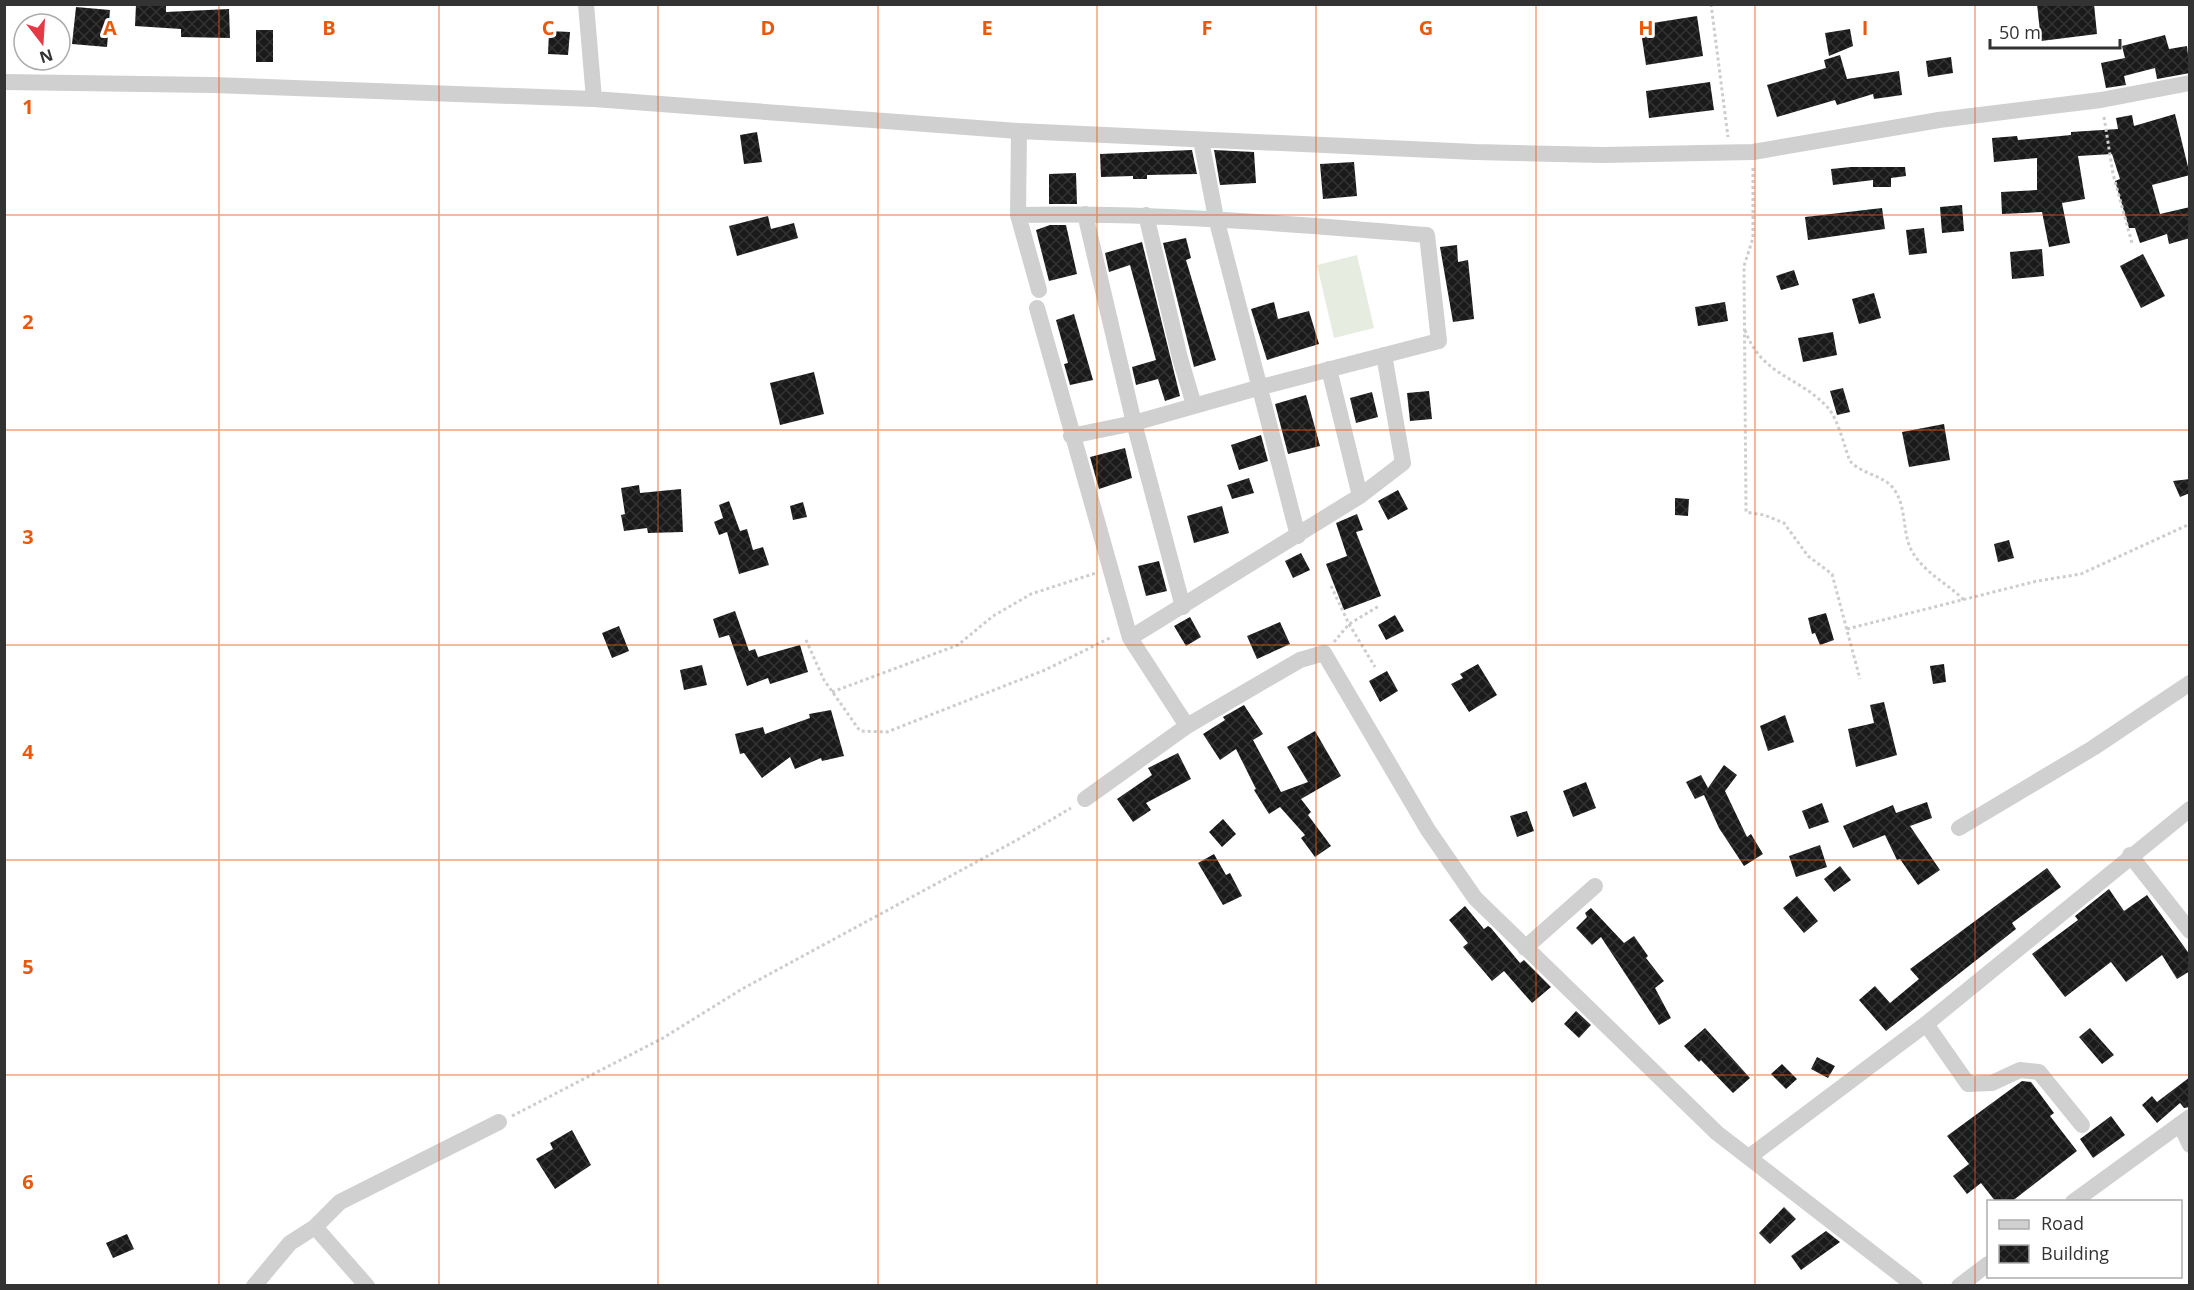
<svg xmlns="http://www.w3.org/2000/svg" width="2194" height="1290" viewBox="0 0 2194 1290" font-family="'Open Sans',sans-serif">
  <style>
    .green { fill: #e6ecdf }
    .building { fill: url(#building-cross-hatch) }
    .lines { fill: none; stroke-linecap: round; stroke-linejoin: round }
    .path { stroke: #cdcdcd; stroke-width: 3; stroke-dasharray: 3 3; stroke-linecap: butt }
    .minor { stroke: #d0d0d0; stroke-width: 16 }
    .grid { fill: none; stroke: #e8590c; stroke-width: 1.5; stroke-opacity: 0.55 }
    .grid-label { font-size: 20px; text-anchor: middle; font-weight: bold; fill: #e8590c; stroke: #fff; stroke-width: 6; stroke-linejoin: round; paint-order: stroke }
  </style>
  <defs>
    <pattern id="building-cross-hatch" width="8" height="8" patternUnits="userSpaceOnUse" patternTransform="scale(1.5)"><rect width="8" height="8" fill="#1a1a1a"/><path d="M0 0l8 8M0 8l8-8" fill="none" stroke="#333"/></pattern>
  </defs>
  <rect width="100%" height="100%" fill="#fff"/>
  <path class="green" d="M1357,255l17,73 -40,10 -17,-73z"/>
  <path class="building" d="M136,4h30v8l63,-3 1,29 -49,-1v-8l-46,-3z
    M2037,4h57l3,30 -56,7z
    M76,7l34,3 -3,37 -35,-3z
    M1697,16l6,40 -57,9 -6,-40z
    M1850,29l3,17 -24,10 -4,-23z
    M256,30h17v32h-17z
    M549,31l21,1 -2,23 -20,-1z
    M2165,35l4,14 18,-3 3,27 -33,6 -2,-11 -31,8 2,9 -20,3 -5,-25 24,-5 -3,-12z
    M1840,55l7,24 52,-8 3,24 -28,4 -1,-5 -36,11 -2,-5 -58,17 -10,-32 59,-17 -2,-8z
    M1951,57l2,16 -25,4 -2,-16z
    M1710,82l4,28 -65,8 -3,-27z
    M2175,114l15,61 -38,10 8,29 30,-7v31l-21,6 -2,-10 -27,9 -5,-15h-6l-14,-47 5,-2 -8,-25 -34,2 7,43 -23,4 8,40 -21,4 -7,-35 -40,2 -1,-22 36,-2v-32l-43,4 -2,-24 25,-2 1,4 53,-5v-3l47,-3 -2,-11 16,-3 2,11z
    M757,132l5,30 -18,2 -4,-29z
    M1192,150l5,24 -50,1v4h-14v-3l-32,1 -1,-23z
    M1214,150l40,2 2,31 -36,2z
    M1354,162l3,34 -34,3 -3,-35z
    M1851,167h54l1,9 -15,2v9h-18v-7l-40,5 -2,-16z
    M1076,173l1,31h-28v-30z
    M1962,205l2,26 -22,2 -2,-26z
    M1882,208l3,21 -77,11 -3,-23z
    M768,216l3,13 23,-6 4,15 -61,18 -8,-30z
    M1050,225h16l11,49 -28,7 -13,-51z
    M1924,228l3,25 -18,2 -3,-25z
    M1186,238l5,20 -5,2 30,100 -22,7 -31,-124z
    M1142,242l38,154 -15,5 -7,-22 -22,6 -4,-18 24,-7 -26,-95 -21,7 -4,-19z
    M1457,245l1,17 10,-2 6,59 -21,3 -13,-75z
    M2042,249l2,27 -32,3 -2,-27z
    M2143,254l22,42 -24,12 -21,-42z
    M1794,270l5,15 -18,5 -5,-14z
    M1874,293l7,25 -22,6 -7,-25z
    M1274,302l4,17 31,-8 10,33 -52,16 -16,-51z
    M1725,302l3,19 -30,5 -3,-19z
    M1074,314l19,66 -23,5 -6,-21 4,-1 -12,-43z
    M1833,332l4,23 -34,7 -5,-24z
    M814,372l10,42 -44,11 -10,-42z
    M1843,388l7,24 -13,3 -7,-24z
    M1429,391l3,28 -22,2 -3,-28z
    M1372,392l6,25 -22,6 -6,-25z
    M1306,395l14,51 -32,8 -13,-50z
    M1944,424l6,36 -41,7 -7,-35z
    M1261,435l7,26 -29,9 -8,-25z
    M1125,448l7,30 -33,11 -9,-32z
    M1249,478l5,15 -22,6 -5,-14z
    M2190,479v14l-10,4 -7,-16z
    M639,485l1,8 41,-4 2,43 -35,1 -1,-5 -23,3 -3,-16 4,-1 -4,-26z
    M1398,490l10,19 -20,11 -10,-19z
    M1675,498l14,1 -1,17 -13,-1z
    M729,501l11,30 7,-2 6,21 10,-3 6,18 -30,9 -12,-42 -8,3 -5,-13 9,-4 -4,-13z
    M803,502l4,15 -14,3 -3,-14z
    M1222,506l7,27 -35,10 -7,-27z
    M1357,514l6,16 -7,2 25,64 -37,14 -18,-46 21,-8 -11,-33z
    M2009,540l5,18 -16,4 -4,-18z
    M1301,553l9,17 -17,8 -8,-17z
    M1159,561l8,30 -21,5 -8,-30z
    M735,611l14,40 6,-2 3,8 42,-12 8,27 -38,12 -2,-6 -21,8 -18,-51 -10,3 -6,-19z
    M1826,613l8,27 -14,5 -5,-12 -3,1 -4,-16z
    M1395,615l9,16 -18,9 -8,-15z
    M1190,617l11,20 -15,9 -12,-20z
    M1280,622l10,22 -33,15 -10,-23z
    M619,626l10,25 -17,7 -10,-25z
    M1478,664l19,31 -28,17 -18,-28 12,-6 -3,-4z
    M1944,664l2,18 -13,2 -3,-18z
    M702,665l5,20 -23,5 -4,-20z
    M1387,671l11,20 -18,11 -11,-21z
    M1884,702l13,53 -41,12 -8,-38 26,-6 -4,-18z
    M1244,705l19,29 -10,6 28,52 27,-10 -21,-35 28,-16 26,45 -40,23 10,13 -3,3 23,31 -16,11 -14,-19 4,-3 -25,-28 -11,7 -15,-24 2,-1 -20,-40 -16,11 -17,-26 22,-14 -2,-3z
    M831,710l13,46 -22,5 -1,-3 -26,11 -5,-12 -28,21 -18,-25 -4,1 -5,-20 28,-7 2,7 45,-16 -1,-4z
    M1785,715l9,27 -26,9 -8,-25z
    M1178,753l13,26 -45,24 5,7 -18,12 -16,-23 35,-24 -4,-7z
    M1724,765l13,10 -12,16 22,46 4,-3 12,20 -19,12 -25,-38 -15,-33 -9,4 -9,-17 15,-7 7,13z
    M1586,782l10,26 -23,9 -10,-26z
    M1927,802l5,16 -22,8 30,44 -22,15 -18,-26 -3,1 -12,-25 -32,13 -10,-22 50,-21 3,8z
    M1822,803l7,19 -20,7 -7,-18z
    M1527,811l7,20 -17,6 -7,-21z
    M1223,819l13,15 -14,13 -13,-15z
    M1820,845l7,22 -31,10 -7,-21z
    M1214,854l12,21 4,-2 12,23 -19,9 -25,-42z
    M1840,866l11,14 -17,12 -10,-13z
    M2047,868l14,19 -49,36 4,6 -130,102 -27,-31 16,-14 15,17 29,-24 -9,-10z
    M2109,889l15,22 23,-16 43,60v16l-13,8 -15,-24 -36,27 -15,-20 -46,35 -33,-43 46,-34 -3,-4z
    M1797,896l21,25 -14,12 -21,-25z
    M1465,906l19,23 4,-3 3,2 29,35 4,-3 27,27 -19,16 -28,-32 -12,10 -29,-34 5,-4 -19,-23z
    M1591,908l33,35 10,-7 14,20 -2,2 18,23 -9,7 16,30 -12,7 -58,-88 -9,8 -16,-17 11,-11 -2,-4z
    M1576,1011l15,14 -12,13 -15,-14z
    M1705,1028l45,50 -17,15 -32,-33 -2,2 -15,-16z
    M2090,1028l24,27 -12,9 -23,-27z
    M1817,1057l18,9 -7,12 -17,-9z
    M1782,1064l15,15 -11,10 -15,-15z
    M2190,1077v30l-6,1 -4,-5 -23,20 -15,-18 10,-9 5,6z
    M2022,1081l9,1 23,31 -4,3 27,35 -66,51h-15l-15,-19 -14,11 -14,-18 16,-12 -22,-28z
    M2111,1116l14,19 -32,23 -13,-19z
    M572,1130l19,35 -36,24 -19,-30 17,-10 -3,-6z
    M1784,1207l12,12 -26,25 -11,-11z
    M1826,1231l14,11 -39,28 -10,-14z
    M127,1234l7,15 -21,9 -7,-15z"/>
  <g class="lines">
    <path class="path" d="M1711,4l17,133
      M2104,117l9,57 19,69
      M1753,168v70l-9,28 2,246 18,3 20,8 24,33 24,18 28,105
      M1745,330c17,47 55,46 84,79 10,13 15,37 21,52 11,13 33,14 43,27 15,19 8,46 20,65 13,21 34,30 51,47
      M1331,586l18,38 26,43
      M1847,629l190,-48 44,-7 109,-50
      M806,640l18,40 36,51 27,1 158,-62 67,-33
      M1334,642l15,-18 30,-18
      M832,692l126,-47 35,-29 38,-22 65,-21
      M512,1116l151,-78 79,-49 275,-149 54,-32"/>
    <path class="minor" d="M586,4l8,95
      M4,82l208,3 382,14 425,32 456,21 127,3 151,-3 186,-32 162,-20 89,-17
      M1019,131l-1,84 21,75
      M1201,140l15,78 82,318
      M1085,214l49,209 49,184
      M1018,215c137,-3 272,9 409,20l12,106 -178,46 -127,36 -63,13
      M1146,215l34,143 14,47
      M1037,308l93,330 57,88
      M1329,369l31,127
      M1130,638l230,-142 43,-33 -19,-108
      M1085,799l102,-73 113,-66 24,-7 104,177 47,68 242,235 198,153
      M1959,828l134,-80 97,-65
      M2130,855l60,76
      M1525,948l70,-62
      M1926,1024l42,60 24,-1 28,-13 19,2 43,53
      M2180,1124l10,21
      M1749,1157l177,-133 264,-215
      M2073,1202l117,-85
      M315,1227l52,59
      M254,1286l36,-43 25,-16 25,-25 159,-80
      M1959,1286l29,-22"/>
  </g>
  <path class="grid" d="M219,4v1282M439,4v1282M658,4v1282M878,4v1282M1097,4v1282M1316,4v1282M1536,4v1282M1755,4v1282M1975,4v1282M4,215h2186M4,430h2186M4,645h2186M4,860h2186M4,1075h2186"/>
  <g class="grid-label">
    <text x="110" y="35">A</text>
    <text x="329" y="35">B</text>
    <text x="548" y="35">C</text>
    <text x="768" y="35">D</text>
    <text x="987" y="35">E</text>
    <text x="1207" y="35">F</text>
    <text x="1426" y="35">G</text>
    <text x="1646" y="35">H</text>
    <text x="1865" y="35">I</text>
    <text x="28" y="114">1</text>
    <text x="28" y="329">2</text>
    <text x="28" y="544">3</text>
    <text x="28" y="759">4</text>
    <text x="28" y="974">5</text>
    <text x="28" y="1189">6</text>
  </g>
  <rect width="2194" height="1290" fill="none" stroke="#333333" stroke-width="12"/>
  <rect x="1987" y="1200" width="195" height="78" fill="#ffffff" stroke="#adadad" stroke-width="1.5"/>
  <rect x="1999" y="1220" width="30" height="9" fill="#d0d0d0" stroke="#adadad" stroke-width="1.5"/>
  <text x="2041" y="1230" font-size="18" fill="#333333">Road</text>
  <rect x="1999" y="1245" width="30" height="18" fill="url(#building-cross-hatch)" stroke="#adadad" stroke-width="1.5"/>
  <text x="2041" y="1260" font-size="18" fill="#333333">Building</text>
  <g transform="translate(42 42) rotate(163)"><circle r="28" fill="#ffffff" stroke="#adadad" stroke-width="1.5"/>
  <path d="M0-4.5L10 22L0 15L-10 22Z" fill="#e63946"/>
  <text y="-9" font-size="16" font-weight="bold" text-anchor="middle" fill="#333333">N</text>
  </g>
  <path d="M1990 39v9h130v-9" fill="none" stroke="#333333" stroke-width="3"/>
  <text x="1999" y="39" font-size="18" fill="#333333" stroke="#ffffff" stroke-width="4.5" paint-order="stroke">50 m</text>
</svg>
